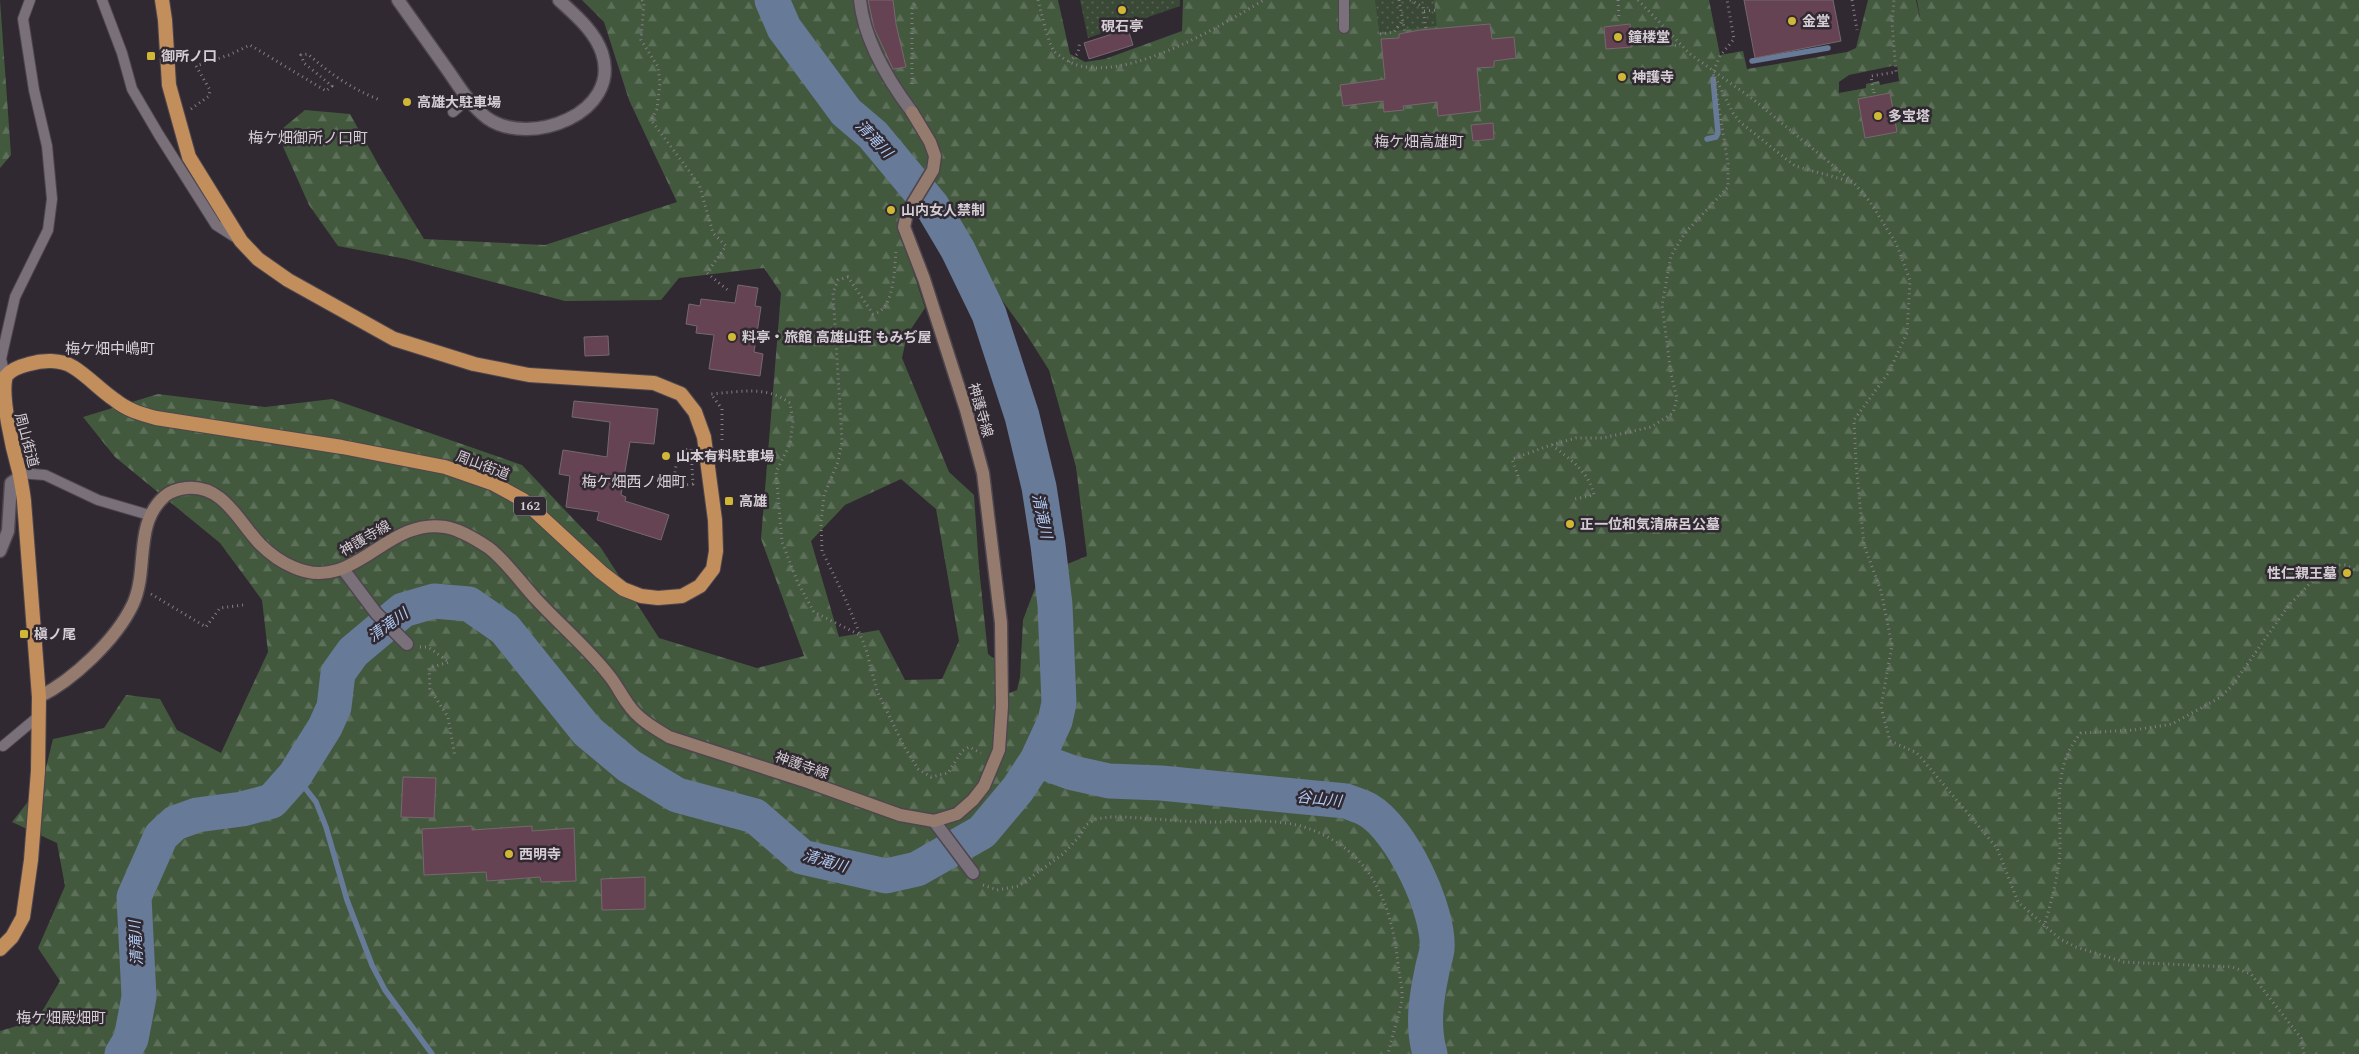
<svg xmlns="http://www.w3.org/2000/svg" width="2359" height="1054" viewBox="0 0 2359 1054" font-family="'PT Serif','Noto Sans JP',serif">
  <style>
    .forest { fill: url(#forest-firs); fill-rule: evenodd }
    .garden { fill: url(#garden-dots) }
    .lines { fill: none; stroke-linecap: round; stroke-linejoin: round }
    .stream { stroke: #677a98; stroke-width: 5.5 }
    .river { stroke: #677a98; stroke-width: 35 }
    .building { fill: #654353; stroke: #76686e }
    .service-casing { stroke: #4e464e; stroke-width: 12 }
    .minor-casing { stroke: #4e464e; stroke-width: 15 }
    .tertiary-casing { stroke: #4e464e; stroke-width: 15 }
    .secondary-casing { stroke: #4e464e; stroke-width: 15 }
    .trunk-casing { stroke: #4e464e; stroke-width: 16 }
    .path { stroke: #857e85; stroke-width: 3; stroke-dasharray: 1 4; stroke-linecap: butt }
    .service { stroke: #7a707a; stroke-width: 10 }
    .minor { stroke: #7a707a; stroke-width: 12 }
    .tertiary { stroke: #7a707a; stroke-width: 12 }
    .secondary { stroke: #957b6e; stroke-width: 12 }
    .trunk { stroke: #c28e5b; stroke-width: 14 }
    .poi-dot { fill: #d0b736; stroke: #312931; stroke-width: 2 }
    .labels { text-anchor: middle; stroke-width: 5; stroke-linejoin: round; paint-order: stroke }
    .shield { fill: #312931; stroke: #a49da4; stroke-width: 1 }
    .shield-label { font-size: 12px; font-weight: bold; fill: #d5cfd5 }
    .poi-label { font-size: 14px; font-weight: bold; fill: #d5cfd5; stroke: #312931; text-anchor: start }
    .street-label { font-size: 14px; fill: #d5cfd5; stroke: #312931 }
    .neighbourhood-label { font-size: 15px; fill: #d5cfd5; stroke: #312931 }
    .water-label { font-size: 15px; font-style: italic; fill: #b1cbf5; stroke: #312931 }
  </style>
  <defs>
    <pattern id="forest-firs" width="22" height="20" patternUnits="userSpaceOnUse" patternTransform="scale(1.25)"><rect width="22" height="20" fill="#43593e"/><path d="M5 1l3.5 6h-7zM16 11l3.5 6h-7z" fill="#5d7059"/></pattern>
    <pattern id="garden-dots" width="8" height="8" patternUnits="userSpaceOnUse" patternTransform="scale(1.25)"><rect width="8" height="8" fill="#394936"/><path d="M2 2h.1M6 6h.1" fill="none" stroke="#556252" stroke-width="1.8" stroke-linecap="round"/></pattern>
  </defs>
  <rect width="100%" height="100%" fill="#312931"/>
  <path class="forest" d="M0,0l11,155 -11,13z
    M582,0h476l12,54 15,8 20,-3 77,-28 1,-31h526l11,55 23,-4 4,18 100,-17 9,-4 12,-48h48l5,23 -4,-23h442v1054h-2359v-23l37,-11 23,-39 -22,-33 27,-62 -8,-43 -45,-21 30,-38 11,-45 51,-11 22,-33 34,4 17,31 44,23 47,-101 -6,-52 -42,-57 -105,-86 -32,-40 75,-23 107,13 67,-8 190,66 79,83 58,90 98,30 47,-12 -43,-117 20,-246 -17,-25 -85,10 -18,22 -96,1 -159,-42 -68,-13 -29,-41 -32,-72 28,-23 45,4 32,57 42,68 121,6 132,-43 -48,-102 -25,-78zM1897,65l2,16 -19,4 -1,-4 -13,3v4l-27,5v-11l10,-7zM932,197l32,51 59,81 26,41 27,97 11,89 -47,19 -17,45 -3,57 -3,13 -10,4 -9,-32 -10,-8 -9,-86 -5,-73 -25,-23 -47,-114 5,-23 18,-27 -26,-81zM901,479l35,30 23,132 -17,38 -37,1 -26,-50 -40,7 -28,-96 34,-36z"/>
  <path class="garden" d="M1080,0h100v6l-92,32z
    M1375,0h59l3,26 -58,7z"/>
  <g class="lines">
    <path class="stream" d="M1752,61l76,-13
      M1707,139l9,-2 2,-4 -5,-54
      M295,775l21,27 10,25 21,73 25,65 13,25 47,64"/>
    <path class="river" d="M1037,760l36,13 36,8 52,2 185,18c7,3 15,5 22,9 33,19 72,101 69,139 -1,8 -4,15 -5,22 -6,28 -10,55 -2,83
      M122,1054l9,-15 8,-42 -5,-100 27,-61 14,-13 22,-8 45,-6 30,-8 23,-26 30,-48 9,-20 4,-34 15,-21 50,-42 31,-9 35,3 36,25 82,102 42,35 48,29 78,21 47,41 84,19 31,-7 65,-37 36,-43 19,-29 18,-39 4,-18 -4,-98 -7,-60 -9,-58 -17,-71 -33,-102 -31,-64 -26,-44 -59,-71 -27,-23 -62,-84 -12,-28"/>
  </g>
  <path class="building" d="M868,0h25l3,24 10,43 -13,2 -19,-41z
    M1744,0h89l8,41 -86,17z
    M1490,24l2,15 22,-2 2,21 -22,3v6l-17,1 4,43 -43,5 -1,-14 -34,4 1,4 -20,2 -1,-11 -40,5 -3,-21 45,-6 -4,-40 18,-1v-4l21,-4z
    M1630,24l2,23 -26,2 -2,-22z
    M1128,29l5,16 -44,14 -5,-16z
    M1890,93l7,39 -32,6 -7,-39z
    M1493,123l1,16 -21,2 -2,-16z
    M738,285l20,3 -3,18 6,1 -7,45 9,2 -3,22 -51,-7 5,-34 -18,-2 1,-7 -11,-2 3,-20 11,2 1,-7 34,4z
    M608,336l1,19 -24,1 -1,-19z
    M574,401l84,8 -4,35 -24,-2 -9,53 5,2 -1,4 44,14 -8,25 -64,-20 2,-8 -33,-5 4,-31 -11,-2 4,-24 44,7 3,-35 -38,-5z
    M403,777l33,1 -2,40 -33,-1z
    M472,826v4l60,-4v5l42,-3 2,53 -35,1 -1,-5 -53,4 -1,-9 -62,3 -2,-46z
    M645,877v32l-43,1 -1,-31z"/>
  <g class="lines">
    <g class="service-casing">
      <path id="service" d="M102,0l20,53 10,36 27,46 57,90 22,14
        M1344,0v28
        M453,112l15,-13
        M5,376l-4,-17 14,-62 33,-67 4,-31 -5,-53 -13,-56 -11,-71 7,-19
        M19,473l26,2 53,25 51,15
        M3,746l37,-31"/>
    </g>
    <g class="minor-casing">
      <path id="minor" d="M860,0c4,41 28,80 52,112
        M0,551l8,-20 3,-48 9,-6
        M343,569l33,44 31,31
        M934,821l39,52"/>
    </g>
    <g class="tertiary-casing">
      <path id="tertiary" d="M398,0c17,24 34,48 51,72 11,16 22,34 38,46 43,30 135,-5 115,-65 -7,-22 -27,-38 -43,-53"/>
    </g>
    <g class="secondary-casing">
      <path id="secondary" d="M39,697c34,-17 77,-57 94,-93 16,-35 0,-80 32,-108 6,-5 13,-7 21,-8 37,-4 52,33 74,56 9,9 21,18 33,23 61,28 92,-50 152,-40 13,2 32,13 44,21 17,13 33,36 48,52 24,26 53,50 74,78 6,8 11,18 17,26 10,15 26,24 41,33l139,45 92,33 34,6 23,-7 16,-14 11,-14 15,-36 3,-44 -1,-83 -18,-150 -17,-63 -42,-131 -20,-52 3,-14 26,-43 2,-14 -5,-14 -18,-30"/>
    </g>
    <g class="trunk-casing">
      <path id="trunk" d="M0,949l12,-12 11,-20 8,-57 7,-89 1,-74 -15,-196c-1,-10 -3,-20 -5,-30 -6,-21 -19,-76 -13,-95 5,-7 15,-10 23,-12 13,-4 32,-5 44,3 15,9 27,23 42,33 12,10 26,14 41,18l186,29 103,20 49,17 29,16 78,72 22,17 18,7 17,2 24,-2 18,-10 13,-17 3,-18 -1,-31 -11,-83 -9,-25 -14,-18 -27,-11 -125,-8 -55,-11 -80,-25 -106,-59 -30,-21 -17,-18 -52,-84 -20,-72 -4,-65 -3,-20"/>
    </g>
    <path class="path" d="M642,0l2,3 -3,37 17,27 2,16 -3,26 -6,11 48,64 14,49 13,13 -19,27 23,19
      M1038,0c3,11 10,43 16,51 2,3 7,5 9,7 48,35 157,-32 201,-58
      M1399,0l6,33
      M1410,0l13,7 3,23
      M1618,0l1,19
      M1638,0l52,54 64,46 100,83 16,19 26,41 14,37 -3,53 -18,39 -35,48 2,44 8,81 17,46 11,54 -11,62 9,34 27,12 80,95 21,54 42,37 16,8 48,15 108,5 19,7 50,64 3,16
      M1852,0l5,30
      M1424,11l13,-1
      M1380,34l14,-2 8,-11
      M1645,42l35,4
      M1069,62l9,-9 2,-12
      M1715,77l18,36 7,9 55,44 57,16
      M912,84v-75l4,-9
      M1873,90l-2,-14 25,-4 -4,-49 2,-23
      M1874,92v3
      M191,109l18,-13 1,-6 -14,-24 33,-11 21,-10 76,46 6,-5 -28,-23 -3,-8 7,-1c22,20 44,35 72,46
      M896,252c-2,17 -1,58 -23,62l-25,-37 -10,3 -5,13 9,148 -4,21 -14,33 -3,27 1,29 23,47 21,51 11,42 28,57 13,21 13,8 17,-4 14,-22 7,-4 12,6
      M722,440v-31l-11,-15c30,-2 54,-9 79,9l3,18 -3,23 -14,28 6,70 16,41 16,29 46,23
      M1552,445c17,14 37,26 42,50l-19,4
      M691,449l2,35 -20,3 5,-36z
      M1518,476l-6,-17 39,-14 25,-7h27l48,-11 22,-14 4,-15 -6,-24 -9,-69 9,-49 14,-23 43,-46v-23l-15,-92 7,-16 14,-17 -7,-39
      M151,594l55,33 14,-19 23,-3
      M420,647h8l21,15 -20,6 1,21 18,28 7,40
      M983,885l14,5 22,-4 44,-32 16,-17 7,-12 10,-6 14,-2c31,0 61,4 91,5 34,1 70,-5 103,5 65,21 88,74 94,138 1,10 5,23 4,34 -3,18 -10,37 -14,55
      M2044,927c6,-21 12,-43 15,-64 5,-45 -11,-92 22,-130l53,-3 38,-6 47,-26 13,-12 57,-81 39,-40h17l10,5"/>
    <use href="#service" class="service"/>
    <use href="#minor" class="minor"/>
    <use href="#tertiary" class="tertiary"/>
    <use href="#secondary" class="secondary"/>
    <use href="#trunk" class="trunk"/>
  </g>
  <g class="poi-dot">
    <circle cx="1122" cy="10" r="5"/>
    <circle cx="1792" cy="21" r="5"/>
    <circle cx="1618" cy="37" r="5"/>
    <rect x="146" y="51" width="10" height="10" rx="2.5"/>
    <circle cx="1622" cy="77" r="5"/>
    <circle cx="407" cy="102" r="5"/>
    <circle cx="1878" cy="116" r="5"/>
    <circle cx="891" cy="210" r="5"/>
    <circle cx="732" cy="337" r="5"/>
    <circle cx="666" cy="456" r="5"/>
    <rect x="724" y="496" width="10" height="10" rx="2.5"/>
    <circle cx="1570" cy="524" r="5"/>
    <circle cx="2347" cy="573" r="5"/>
    <rect x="19" y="629" width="10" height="10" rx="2.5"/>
    <circle cx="509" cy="854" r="5"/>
  </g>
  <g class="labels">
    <rect class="shield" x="514" y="496.5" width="32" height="19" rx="4"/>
    <g class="shield-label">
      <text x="530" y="510">162</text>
    </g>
    <g class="poi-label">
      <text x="1802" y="26">金堂</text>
      <text x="1122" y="31" text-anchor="middle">硯石亭</text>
      <text x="1628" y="42">鐘楼堂</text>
      <text x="161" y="61">御所ノ口</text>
      <text x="1632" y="82">神護寺</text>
      <text x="417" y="107">高雄大駐車場</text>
      <text x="1888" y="121">多宝塔</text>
      <text x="901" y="215">山内女人禁制</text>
      <text x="742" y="342">料亭・旅館 高雄山荘 もみぢ屋</text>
      <text x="676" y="461">山本有料駐車場</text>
      <text x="739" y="506">高雄</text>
      <text x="1580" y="529">正一位和気清麻呂公墓</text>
      <text x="2337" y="578" text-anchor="end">性仁親王墓</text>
      <text x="34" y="639">槇ノ尾</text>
      <text x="519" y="859">西明寺</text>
    </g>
    <g class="street-label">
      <text transform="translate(981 410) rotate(74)" y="5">神護寺線</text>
      <text transform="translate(27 440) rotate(75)" y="5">周山街道</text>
      <text transform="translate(483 465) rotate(21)" y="5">周山街道</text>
      <text transform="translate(365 538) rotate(-30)" y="5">神護寺線</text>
      <text transform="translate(802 765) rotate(19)" y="5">神護寺線</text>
    </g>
    <g class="neighbourhood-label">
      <text x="308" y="143">梅ケ畑御所ノ口町</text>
      <text x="1419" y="147">梅ケ畑高雄町</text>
      <text x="110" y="354">梅ケ畑中嶋町</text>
      <text x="634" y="487">梅ケ畑西ノ畑町</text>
      <text x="61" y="1023">梅ケ畑殿畑町</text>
    </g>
    <g class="water-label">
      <text transform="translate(874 139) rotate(46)" y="5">清滝川</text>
      <text transform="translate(1042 516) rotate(78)" y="5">清滝川</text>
      <text transform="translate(388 625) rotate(-36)" y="5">清滝川</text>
      <text transform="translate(1319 799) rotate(6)" y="5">谷山川</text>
      <text transform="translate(825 861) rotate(16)" y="5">清滝川</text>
      <text transform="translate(136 943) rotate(-93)" y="5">清滝川</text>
    </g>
  </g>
</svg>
